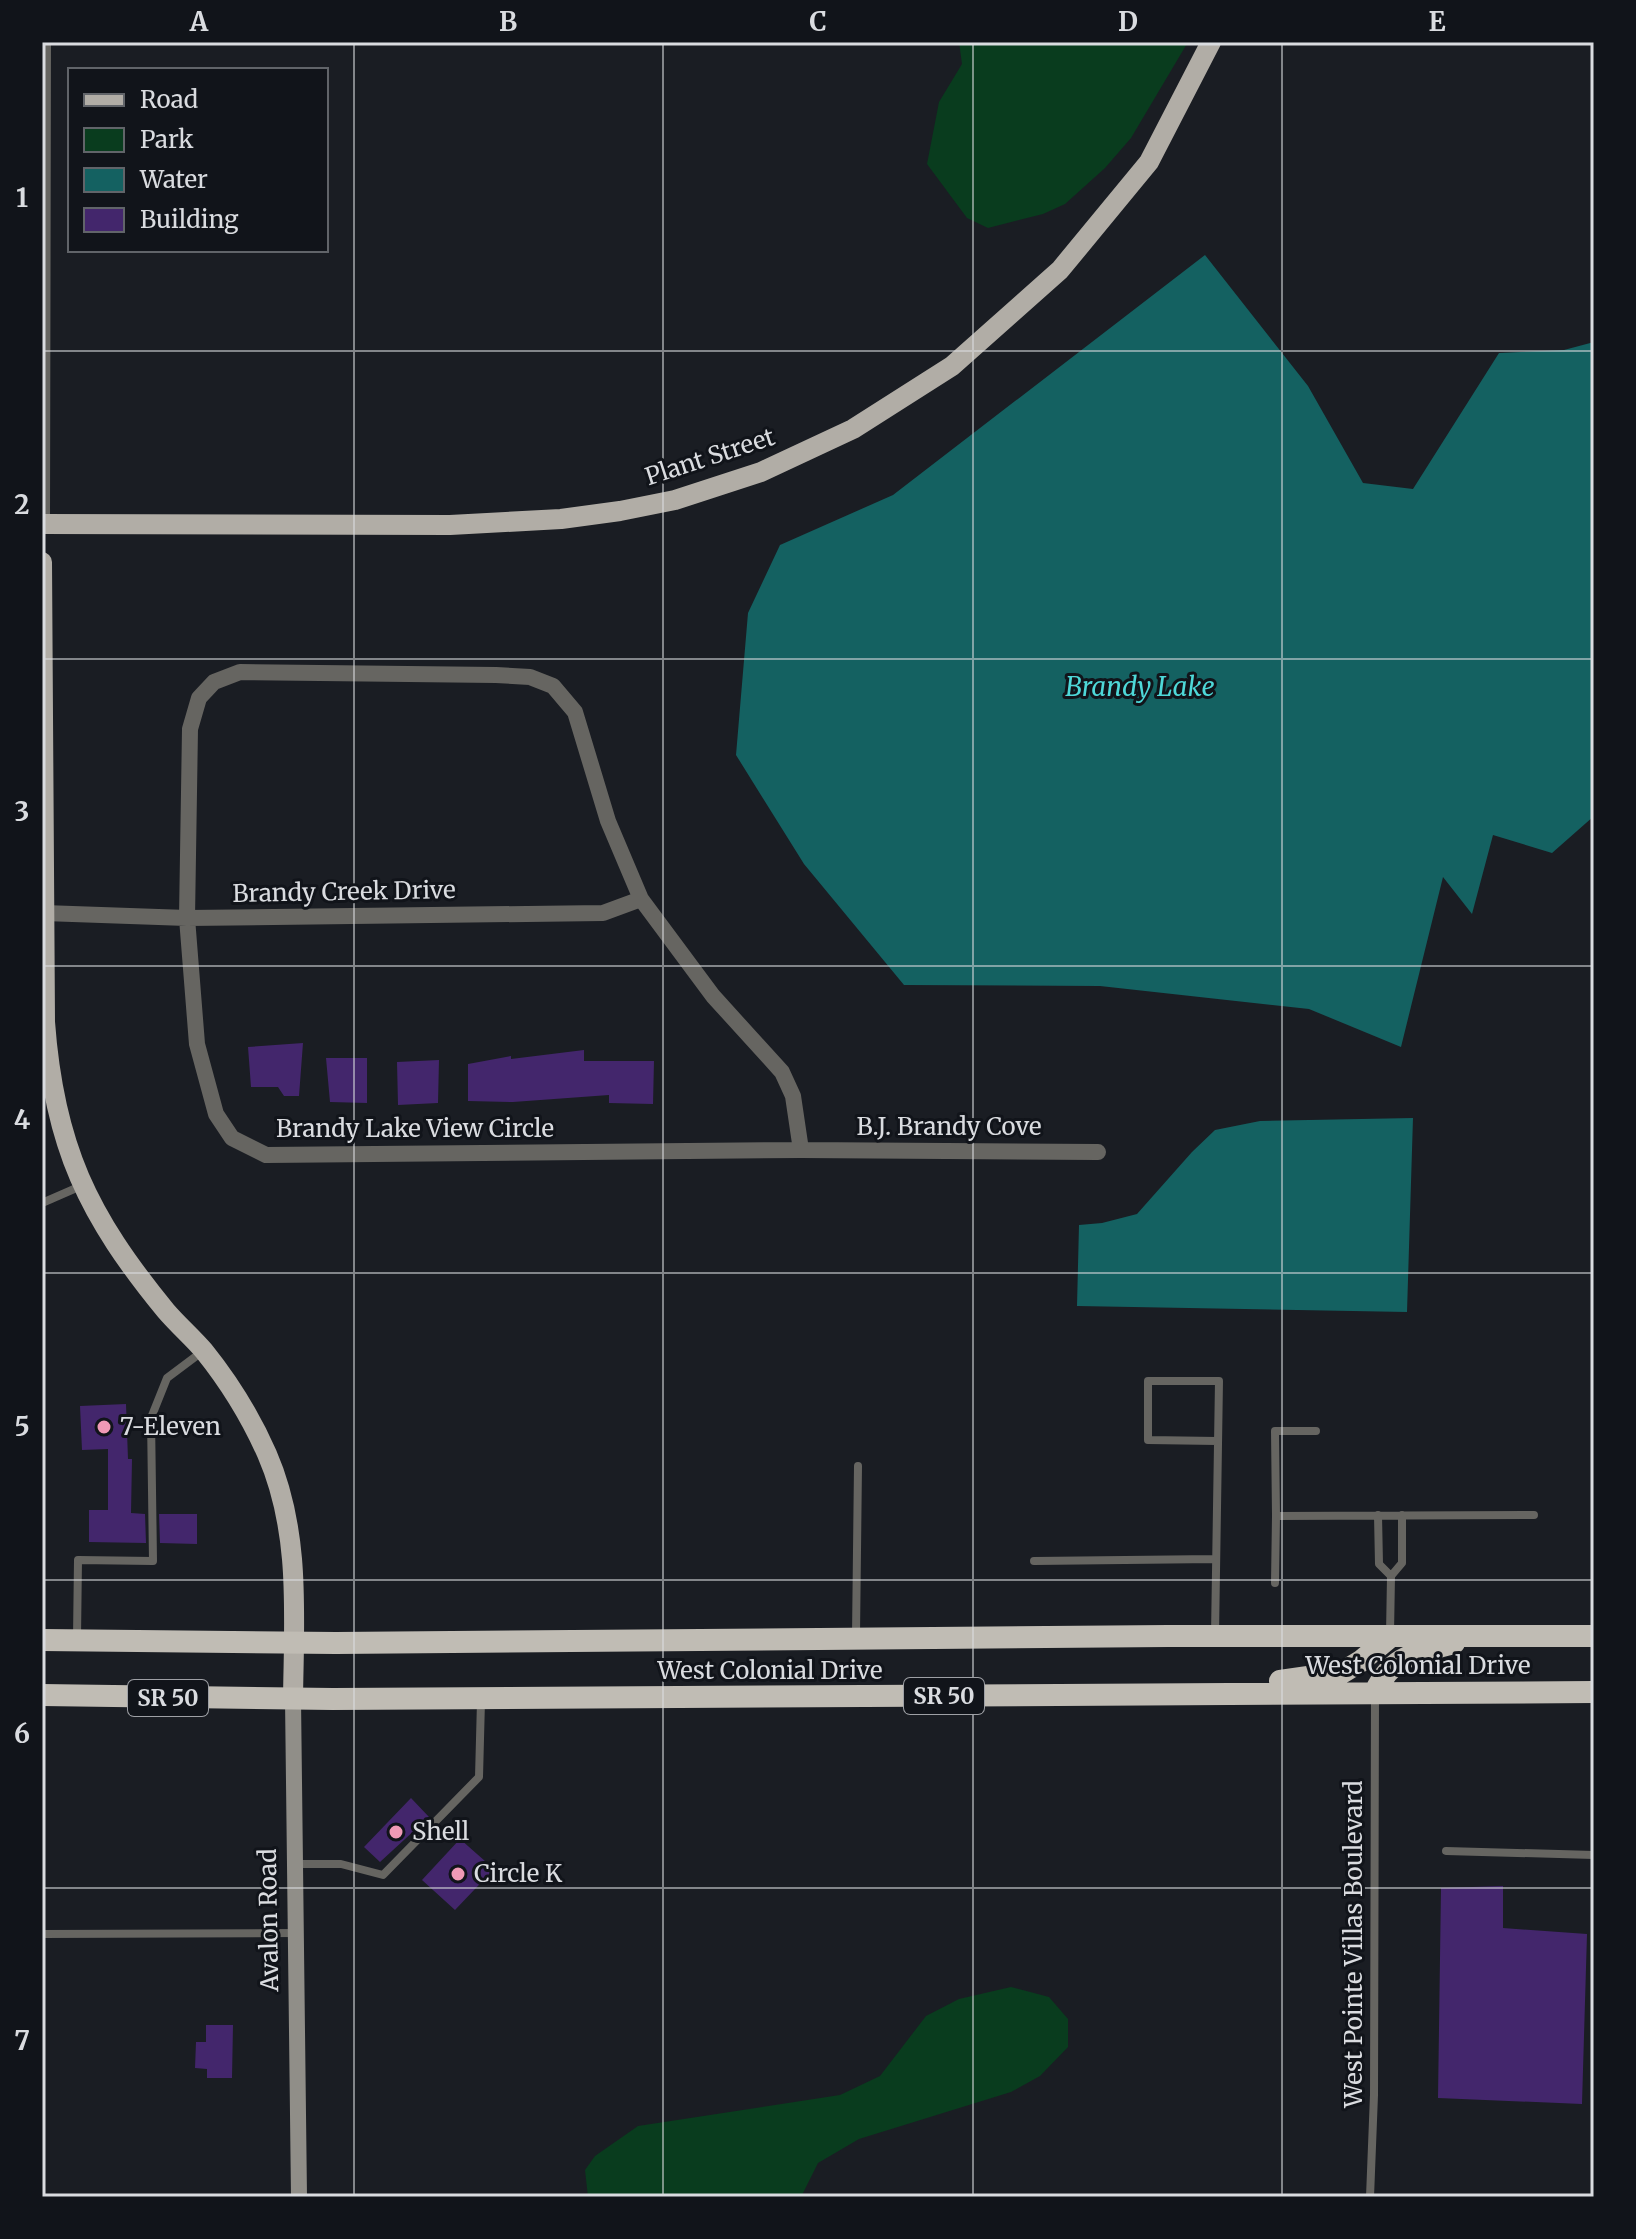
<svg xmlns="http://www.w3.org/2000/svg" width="1636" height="2239" viewBox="0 0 1636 2239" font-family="Merriweather,serif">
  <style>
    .green { fill: #093c1e }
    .water { fill: #146161 }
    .building { fill: #43266c }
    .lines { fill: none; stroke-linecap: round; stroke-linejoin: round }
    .service { stroke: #666561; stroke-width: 8 }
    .minor { stroke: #666561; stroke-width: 16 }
    .secondary { stroke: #908e88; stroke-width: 16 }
    .primary { stroke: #b1ada6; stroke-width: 20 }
    .trunk { stroke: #c0bcb4; stroke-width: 22 }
    .grid { fill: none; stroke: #dadce0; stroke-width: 2; stroke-opacity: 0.55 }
    .poi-dot { fill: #f09ab6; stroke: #11141a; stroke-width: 3 }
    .labels { text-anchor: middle; stroke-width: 6; stroke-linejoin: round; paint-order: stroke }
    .shield { fill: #11141a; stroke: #9ea0a5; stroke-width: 2 }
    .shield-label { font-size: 22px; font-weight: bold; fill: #dadce0 }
    .street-label { font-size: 24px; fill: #dadce0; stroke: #11141a }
    .poi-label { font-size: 24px; fill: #dadce0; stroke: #11141a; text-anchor: start }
    .water-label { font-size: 26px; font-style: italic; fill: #4ed8d8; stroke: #11141a }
    .neatline { fill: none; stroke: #dadce0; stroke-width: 3 }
    .grid-label { font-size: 26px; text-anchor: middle; font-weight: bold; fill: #dadce0 }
  </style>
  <rect width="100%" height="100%" fill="#1a1d23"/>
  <path class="green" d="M959,42h229l-57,96 -26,30 -40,36 -22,10 -55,14 -21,-10 -40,-54 12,-62 23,-38z
    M1011,1987l38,10 19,22v28l-28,29 -29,16 -152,47 -41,24 -17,34h-213l-3,-27 10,-14 43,-30 202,-31 40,-19 46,-60 33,-17z"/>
  <path class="water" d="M1205,255l103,131 55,97 50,6 86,-136 65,-3 30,-8v474l-42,37 -59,-18 -21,79 -29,-37 -42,170 -92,-38 -209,-23 -196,-1 -100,-121 -68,-109 12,-142 32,-68 113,-50z
    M1413,1118l-6,194 -330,-6 2,-81 23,-2 35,-9 55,-62 23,-22 45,-9z"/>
  <path class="building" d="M303,1043l-4,53h-15l-6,-9h-27l-3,-40z
    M584,1050v11h70l-1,43 -44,-1v-8l-96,7 -45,-1v-37l43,-8v3z
    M326,1058h41v45l-37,-1z
    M439,1060l-1,43 -40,2 -1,-43z
    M126,1404l2,55h4l-1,54 14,1 1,29 -57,-1v-32h19v-61l-26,1 -2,-44z
    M159,1514h38v30l-37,-1z
    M411,1798l18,19 -49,45 -16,-15z
    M460,1839l34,30 -39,41 -33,-30z
    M1503,1886v42l84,6 -5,170 -144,-6 3,-210z
    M206,2025h27l-1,53h-25v-9l-12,-1 1,-26h10z"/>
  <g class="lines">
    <path class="service" d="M42,1203l39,-17
      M1316,1431h-41l1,85 258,-1
      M1378,1515l1,49 12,12
      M1034,1561l181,-2
      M1275,1583l1,-67
      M1390,1634l1,-58 11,-13v-48
      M856,1635l2,-169
      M1215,1635l4,-254h-71v59l69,1
      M77,1637l1,-77 75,1 -2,-143 16,-40 36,-27
      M1446,1851l148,4
      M294,1864h47l42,11 96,-98 2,-76
      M42,1934l254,-1
      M1370,2197l4,-102 1,-398"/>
    <path class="minor" d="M42,523l1,-481
      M44,913l143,5 416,-5 38,-14
      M801,1150l-8,-54 -11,-24 -69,-76 -72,-97 -33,-78 -33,-109 -22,-26 -23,-9 -34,-2 -256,-3 -26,10 -15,16 -9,31 -3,189 10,126 19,70 16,24 34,17 535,-5 297,2"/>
    <path class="secondary" d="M293,1699l6,498"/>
    <path class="primary" d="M42,524l408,1 111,-6 59,-8 55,-11 86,-28 92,-43 99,-63 108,-96 89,-108 62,-120
      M42,562l3,460c9,124 43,194 121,289 12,14 26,26 38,40 25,31 47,67 63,103 34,78 27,162 26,245"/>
    <path class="trunk" d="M42,1640l294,3 832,-7h426
      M1280,1681l63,-9 18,-11 29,-24
      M1375,1692c19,-39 41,-38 79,-49
      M42,1695l291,4 1261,-7"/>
  </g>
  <path class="grid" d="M354,42v2155M663,42v2155M973,42v2155M1282,42v2155M42,351h1552M42,659h1552M42,966h1552M42,1273h1552M42,1580h1552M42,1888h1552"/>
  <g class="poi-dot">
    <circle cx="104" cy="1427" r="8"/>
    <circle cx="396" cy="1832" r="8"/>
    <circle cx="458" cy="1874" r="8"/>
  </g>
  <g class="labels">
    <g class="shield">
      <rect x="904" y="1678" width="80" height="36" rx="6"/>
      <rect x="128" y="1680" width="80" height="36" rx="6"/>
    </g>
    <g class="shield-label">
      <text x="944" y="1704">SR 50</text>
      <text x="168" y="1706">SR 50</text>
    </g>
    <g class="street-label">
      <text transform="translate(710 457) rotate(-18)" y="8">Plant Street</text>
      <text transform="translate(344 892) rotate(-1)" y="8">Brandy Creek Drive</text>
      <text x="949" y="1135">B.J. Brandy Cove</text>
      <text x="415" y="1137">Brandy Lake View Circle</text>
      <text x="1418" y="1674">West Colonial Drive</text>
      <text x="770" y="1679">West Colonial Drive</text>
      <text transform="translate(269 1920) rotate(-91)" y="8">Avalon Road</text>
      <text transform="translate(1354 1944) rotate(-90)" y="8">West Pointe Villas Boulevard</text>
    </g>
    <g class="poi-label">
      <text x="120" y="1435">7-Eleven</text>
      <text x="412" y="1840">Shell</text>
      <text x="474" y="1882">Circle K</text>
    </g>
    <g class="water-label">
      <text x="1140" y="696">Brandy Lake</text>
    </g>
  </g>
  <rect width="1636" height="2239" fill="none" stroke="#11141a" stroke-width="88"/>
  <rect x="68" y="68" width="260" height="184" fill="#11141a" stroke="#616469" stroke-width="2"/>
  <rect x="84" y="94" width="40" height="12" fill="#b1ada6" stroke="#616469" stroke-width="2"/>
  <text x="140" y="108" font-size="24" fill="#dadce0">Road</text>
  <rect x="84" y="128" width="40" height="24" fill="#093c1e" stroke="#616469" stroke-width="2"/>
  <text x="140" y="148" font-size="24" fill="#dadce0">Park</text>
  <rect x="84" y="168" width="40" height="24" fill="#146161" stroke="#616469" stroke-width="2"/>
  <text x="140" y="188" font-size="24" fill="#dadce0">Water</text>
  <rect x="84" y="208" width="40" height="24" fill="#43266c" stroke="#616469" stroke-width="2"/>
  <text x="140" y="228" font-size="24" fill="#dadce0">Building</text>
  <rect x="44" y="44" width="1548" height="2151" class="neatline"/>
  <g class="grid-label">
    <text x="199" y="31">A</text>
    <text x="508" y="31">B</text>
    <text x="818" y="31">C</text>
    <text x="1128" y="31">D</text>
    <text x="1437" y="31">E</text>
    <text x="22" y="207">1</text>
    <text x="22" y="514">2</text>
    <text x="22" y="821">3</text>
    <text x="22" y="1129">4</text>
    <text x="22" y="1436">5</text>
    <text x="22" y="1743">6</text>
    <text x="22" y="2050">7</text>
  </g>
</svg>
